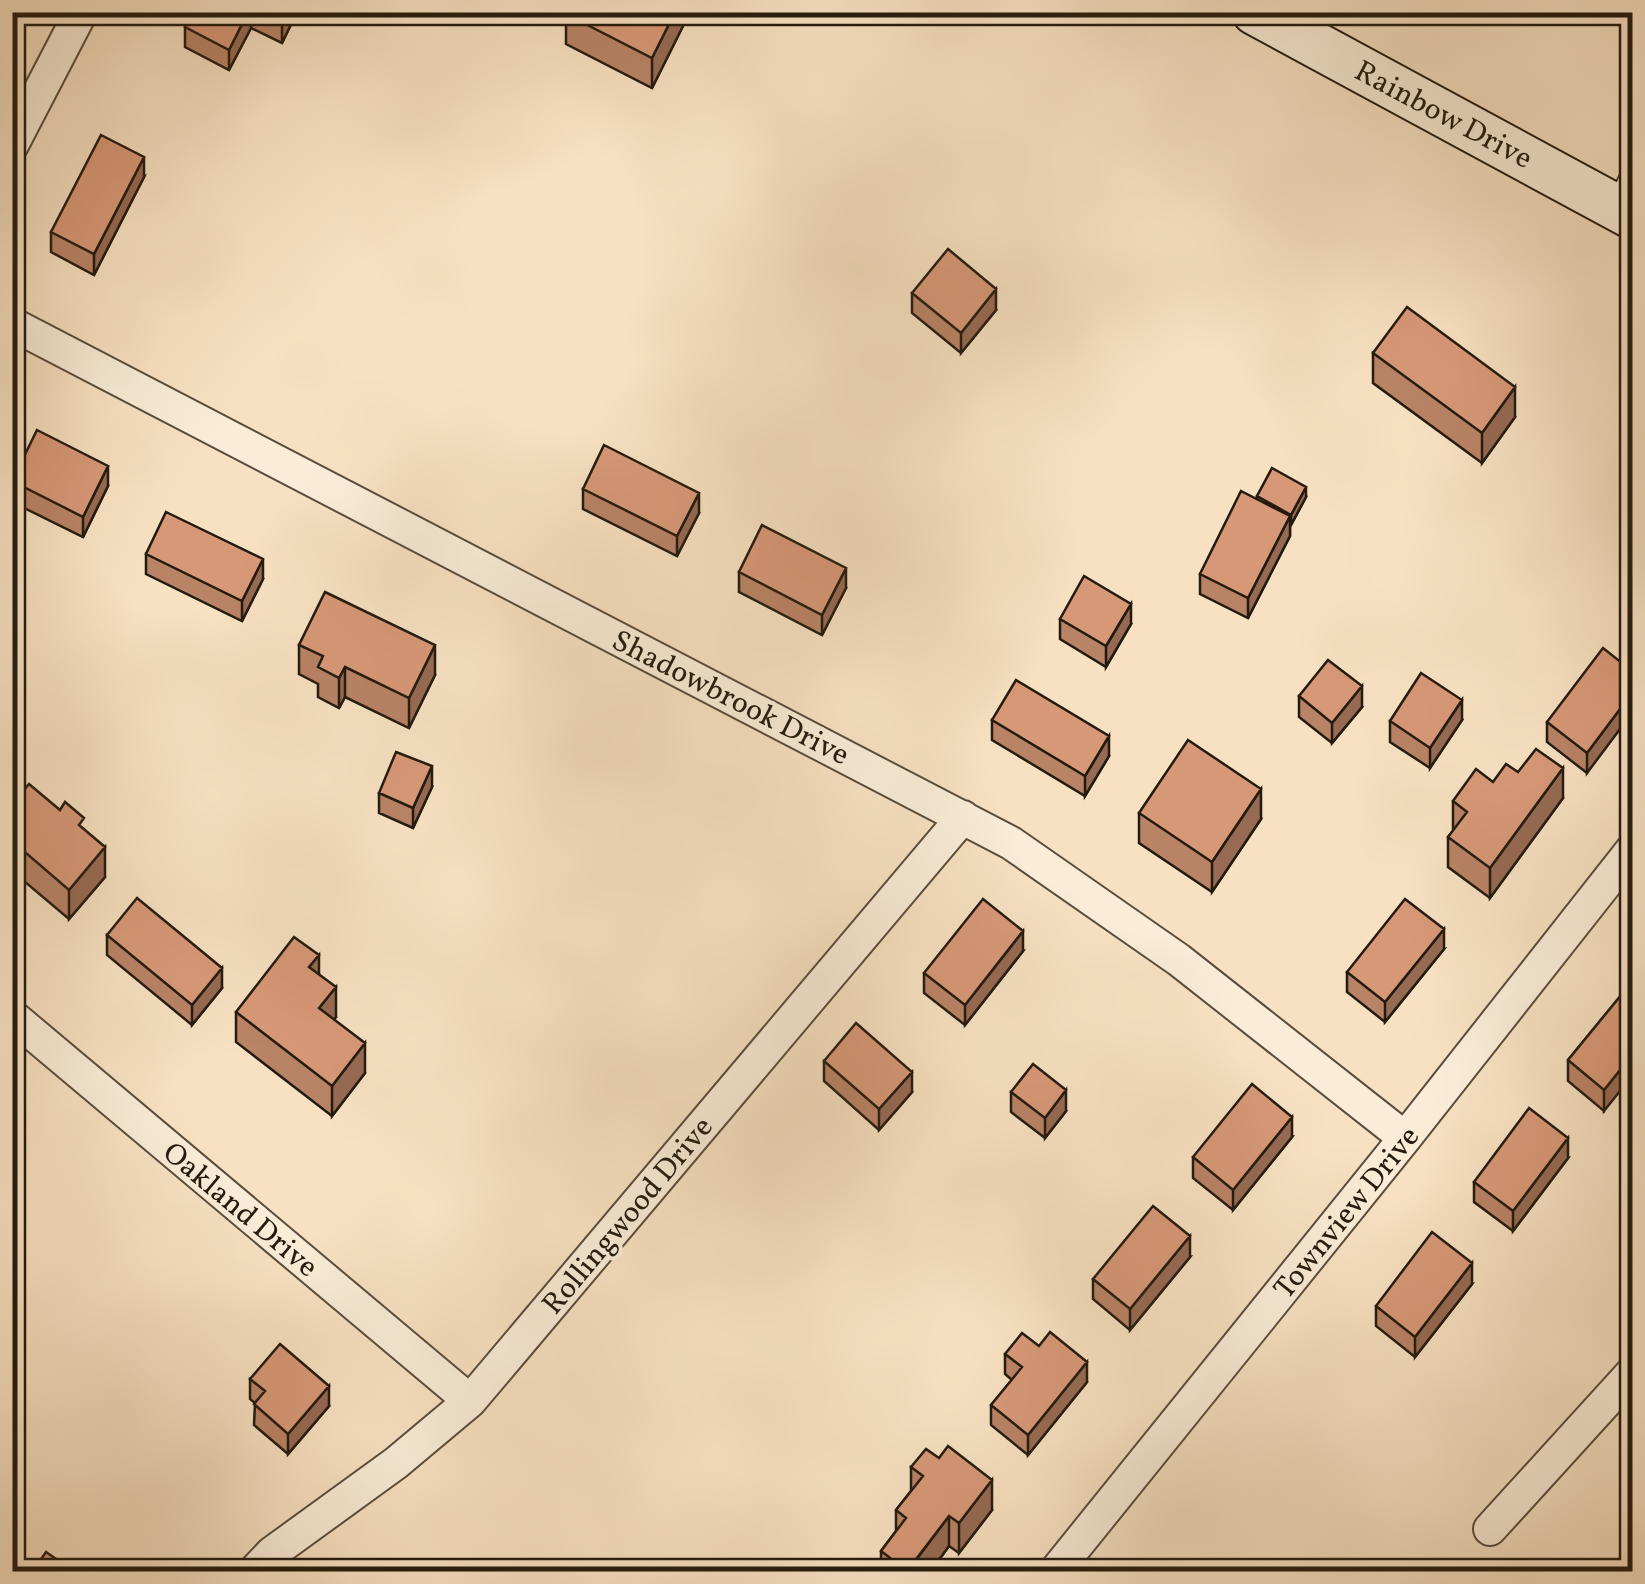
<svg xmlns="http://www.w3.org/2000/svg" width="1645" height="1584" viewBox="0 0 1645 1584" font-family="Vollkorn,serif">
  <style>
    .lines { fill: none; stroke-linecap: round; stroke-linejoin: round }
    .lane-casing { stroke: #594c3c; stroke-width: 19 }
    .street-casing { stroke: #594c3c; stroke-width: 36 }
    .secondary-casing { stroke: #241b0f; stroke-width: 49 }
    .lane { stroke: #faecd7; stroke-width: 15 }
    .street { stroke: #faecd7; stroke-width: 32 }
    .secondary { stroke: #faecd7; stroke-width: 45 }
    .wall { fill: #b98366; stroke: #241b0f; stroke-width: 2.5 }
    .shaded-wall { fill: #966a53; stroke: #241b0f; stroke-width: 2.5 }
    .building { fill: #d79877; stroke: #241b0f; stroke-width: 2.5 }
    .labels { text-anchor: middle; stroke-width: 8; stroke-linejoin: round; paint-order: stroke }
    .street-label { font-size: 30px; fill: #241b0f; stroke: #faecd7 }
  </style>
  <rect width="100%" height="100%" fill="#f7e1c2"/>
  <filter id="stains"><feTurbulence type="fractalNoise" baseFrequency=".002" numOctaves="4"/><feColorMatrix values="0 0 0 0 .2 0 0 0 0 .09 0 0 0 0 .02 0 0 0 .5 -.17"/></filter>
  <radialGradient id="worn" r=".72"><stop offset=".6" stop-color="#630" stop-opacity="0"/><stop offset="1" stop-color="#630" stop-opacity=".3"/></radialGradient>
  <g class="lines">
    <g class="lane-casing">
      <path id="lane" d="M1615,202l17,-33"/>
    </g>
    <g class="street-casing">
      <path id="street" d="M12,145l69,-133
        M12,324l999,519 168,117 226,178
        M12,1016l458,385
        M1490,1529l142,-156
        M254,1572l18,-19 124,-90 74,-62 493,-584
        M1055,1572l350,-434 227,-288"/>
    </g>
    <g class="secondary-casing">
      <path id="secondary" d="M1255,12l377,204"/>
    </g>
    <use href="#lane" class="lane"/>
    <use href="#street" class="street"/>
    <use href="#secondary" class="secondary"/>
  </g>
  <path class="wall" d="M192,12h105l-15,31 -31,-15 -22,42 -44,-23v-20z
    M690,12l-38,76 -86,-44v-30z
    M144,177l-50,98 -43,-23v-20z
    M912,293l84,17 -35,43 -49,-40z
    M1373,353l142,64 -33,46 -109,-80z
    M12,481l96,5 -25,51 -71,-35z
    M583,489l116,24 -22,43 -94,-47z
    M1257,496l49,1 -15,28 -1,-1v12l-42,82 -48,-24v-20l57,-75z
    M146,554l117,25 -21,42 -96,-47z
    M739,572l107,16 -24,47 -83,-43z
    M1060,619l71,5 -25,43 -46,-28z
    M299,645l136,30 -26,53 -64,-31 -6,11 -21,-11v-13l-19,-10z
    M1632,671l-45,102 -40,-31v-20z
    M1299,696l63,11 -30,36 -33,-26z
    M992,720l117,36 -24,40 -93,-56z
    M1462,720l-32,48 -40,-26v-21z
    M1518,772l45,26 -73,100 -42,-31v-30l5,-6v-30l40,-19z
    M432,787l-19,41 -34,-15v-20z
    M12,804l72,25 21,48 -36,42 -57,-48z
    M1139,813l122,6 -49,73 -73,-49z
    M107,935l115,53 -30,37 -85,-70z
    M1444,949l-59,73 -38,-30v-20z
    M1023,951l-58,74 -41,-32v-20z
    M319,974l17,43 -2,2 31,54 -33,43 -96,-74v-30z
    M1627,988l-23,123 -36,-30v-21z
    M824,1061l88,31 -33,38 -55,-49z
    M1011,1092l55,19 -21,27 -34,-26z
    M1292,1137l-59,73 -40,-32v-21z
    M1568,1158l-55,73 -39,-29v-20z
    M1190,1257l-60,73 -37,-31v-20z
    M1472,1284l-57,73 -39,-31v-20z
    M1039,1346l48,36 -59,73 -37,-30v-20l21,-25 -7,-6v-20z
    M250,1379l79,27 -41,48 -34,-29 1,-22 -5,-4z
    M911,1467l81,43 -33,43 -10,-7 -19,26h-49v-21l15,-20v-21l15,-19z"/>
  <path class="shaded-wall" d="M248,12h3v16l-22,42v-20z
    M287,12h10l-15,31v-20z
    M675,12h15l-38,76v-30z
    M144,157v20l-50,98v-21z
    M996,289v21l-35,43v-20z
    M1515,387v30l-33,46v-30z
    M108,466v20l-25,51v-20z
    M1306,487v10l-15,28v-10z
    M699,493v20l-22,43v-20z
    M1290,516v20l-42,82v-20z
    M263,559v20l-21,42v-20z
    M846,568v20l-24,47v-20z
    M1131,604v20l-25,43v-21z
    M435,645v30l-26,53v-30z
    M345,667v30l-6,11v-30z
    M1362,686v21l-30,36v-20z
    M1632,693v20l-45,60v-20z
    M1462,700v20l-32,48v-20z
    M1109,736v20l-24,40v-20z
    M432,766v21l-19,41v-20z
    M1563,768v30l-73,100v-30z
    M1261,789v30l-49,73v-30z
    M105,847v30l-36,42v-29z
    M1444,929v20l-59,73v-20z
    M1023,931v20l-58,74v-20z
    M319,955v30l-10,-18z
    M222,968v20l-30,37v-20z
    M336,987v30l-17,20v-29z
    M365,1043v30l-33,43v-30z
    M1632,1055v21l-28,35v-21z
    M912,1072v20l-33,38v-21z
    M1066,1090v21l-21,27v-20z
    M1292,1117v20l-59,73v-20z
    M1568,1138v20l-55,73v-20z
    M1190,1236v21l-60,73v-21z
    M1472,1263v21l-57,73v-20z
    M1087,1362v20l-59,73v-20z
    M329,1386v20l-41,48v-20z
    M992,1480v30l-33,43v-30z
    M949,1516v30l-19,26h-23z"/>
  <path class="building" d="M192,12h56l-19,38 -44,-23z
    M260,12h27l-5,11z
    M566,12h109l-23,46 -86,-44z
    M101,135l43,22 -50,97 -43,-22z
    M948,249l48,40 -35,44 -49,-40z
    M1407,307l108,80 -33,46 -109,-80z
    M37,430l71,36 -25,51 -71,-36z
    M604,445l95,48 -22,43 -94,-47z
    M1272,468l34,19 -15,28 -34,-19z
    M1241,491l49,25 -42,82 -48,-24z
    M166,512l97,47 -21,42 -96,-47z
    M762,525l84,43 -24,47 -83,-43z
    M1084,576l47,28 -25,42 -46,-27z
    M325,592l110,53 -26,53 -64,-31 -6,11 -21,-11 5,-11 -24,-11z
    M1603,648l29,23v22l-45,60 -40,-31z
    M1328,660l34,26 -30,37 -33,-27z
    M1421,673l41,27 -32,48 -40,-27z
    M1016,680l93,56 -24,40 -93,-56z
    M1188,740l73,49 -49,73 -73,-49z
    M1536,749l27,19 -73,100 -42,-31 19,-25 -14,-11 23,-32 17,13 13,-18 12,8z
    M396,752l36,14 -19,42 -34,-15z
    M29,784l31,26 5,-8 19,16 -5,7 26,22 -36,43 -57,-49v-37z
    M137,898l85,70 -30,37 -85,-70z
    M983,899l40,32 -58,74 -41,-32z
    M1405,899l39,30 -59,73 -38,-30z
    M294,937l25,18 -10,12 27,20 -17,21 46,35 -33,43 -96,-74z
    M1627,988l5,5v62l-28,35 -36,-30z
    M856,1023l56,49 -33,37 -55,-48z
    M1033,1064l33,26 -21,28 -34,-26z
    M1252,1084l40,33 -59,73 -40,-33z
    M1529,1108l39,30 -55,73 -39,-29z
    M1153,1206l37,30 -60,73 -37,-30z
    M1432,1232l40,31 -57,74 -39,-31z
    M1050,1332l37,30 -59,73 -37,-30 31,-38 -17,-13 17,-21 17,13z
    M280,1344l49,42 -41,48 -34,-30 11,-13 -15,-12z
    M948,1446l44,34 -33,43 -10,-7 -42,55 -26,-20 25,-33 -10,-8 27,-34 -12,-9 15,-18 13,9z
    M46,1552l29,20h-43z"/>
  <g class="labels">
    <g class="street-label">
      <text transform="translate(1444 114) rotate(28)" y="10">Rainbow Drive</text>
      <text transform="translate(731 697) rotate(27)" y="10">Shadowbrook Drive</text>
      <text transform="translate(241 1209) rotate(40)" y="10">Oakland Drive</text>
      <text transform="translate(1346 1212) rotate(-51)" y="10">Townview Drive</text>
      <text transform="translate(627 1215) rotate(-50)" y="10">Rollingwood Drive</text>
    </g>
  </g>
  <rect width="1645" height="1584" fill="none" stroke="#f7e1c2" stroke-width="50"/>
  <rect x="15" y="15" width="1615" height="1554" fill="none" stroke="#241b0f" stroke-width="5"/>
  <rect x="25" y="25" width="1595" height="1534" fill="none" stroke="#241b0f" stroke-width="2.5"/>
  <rect width="100%" height="100%" filter="url(#stains)"/>
  <rect width="100%" height="100%" fill="url(#worn)"/>
</svg>
